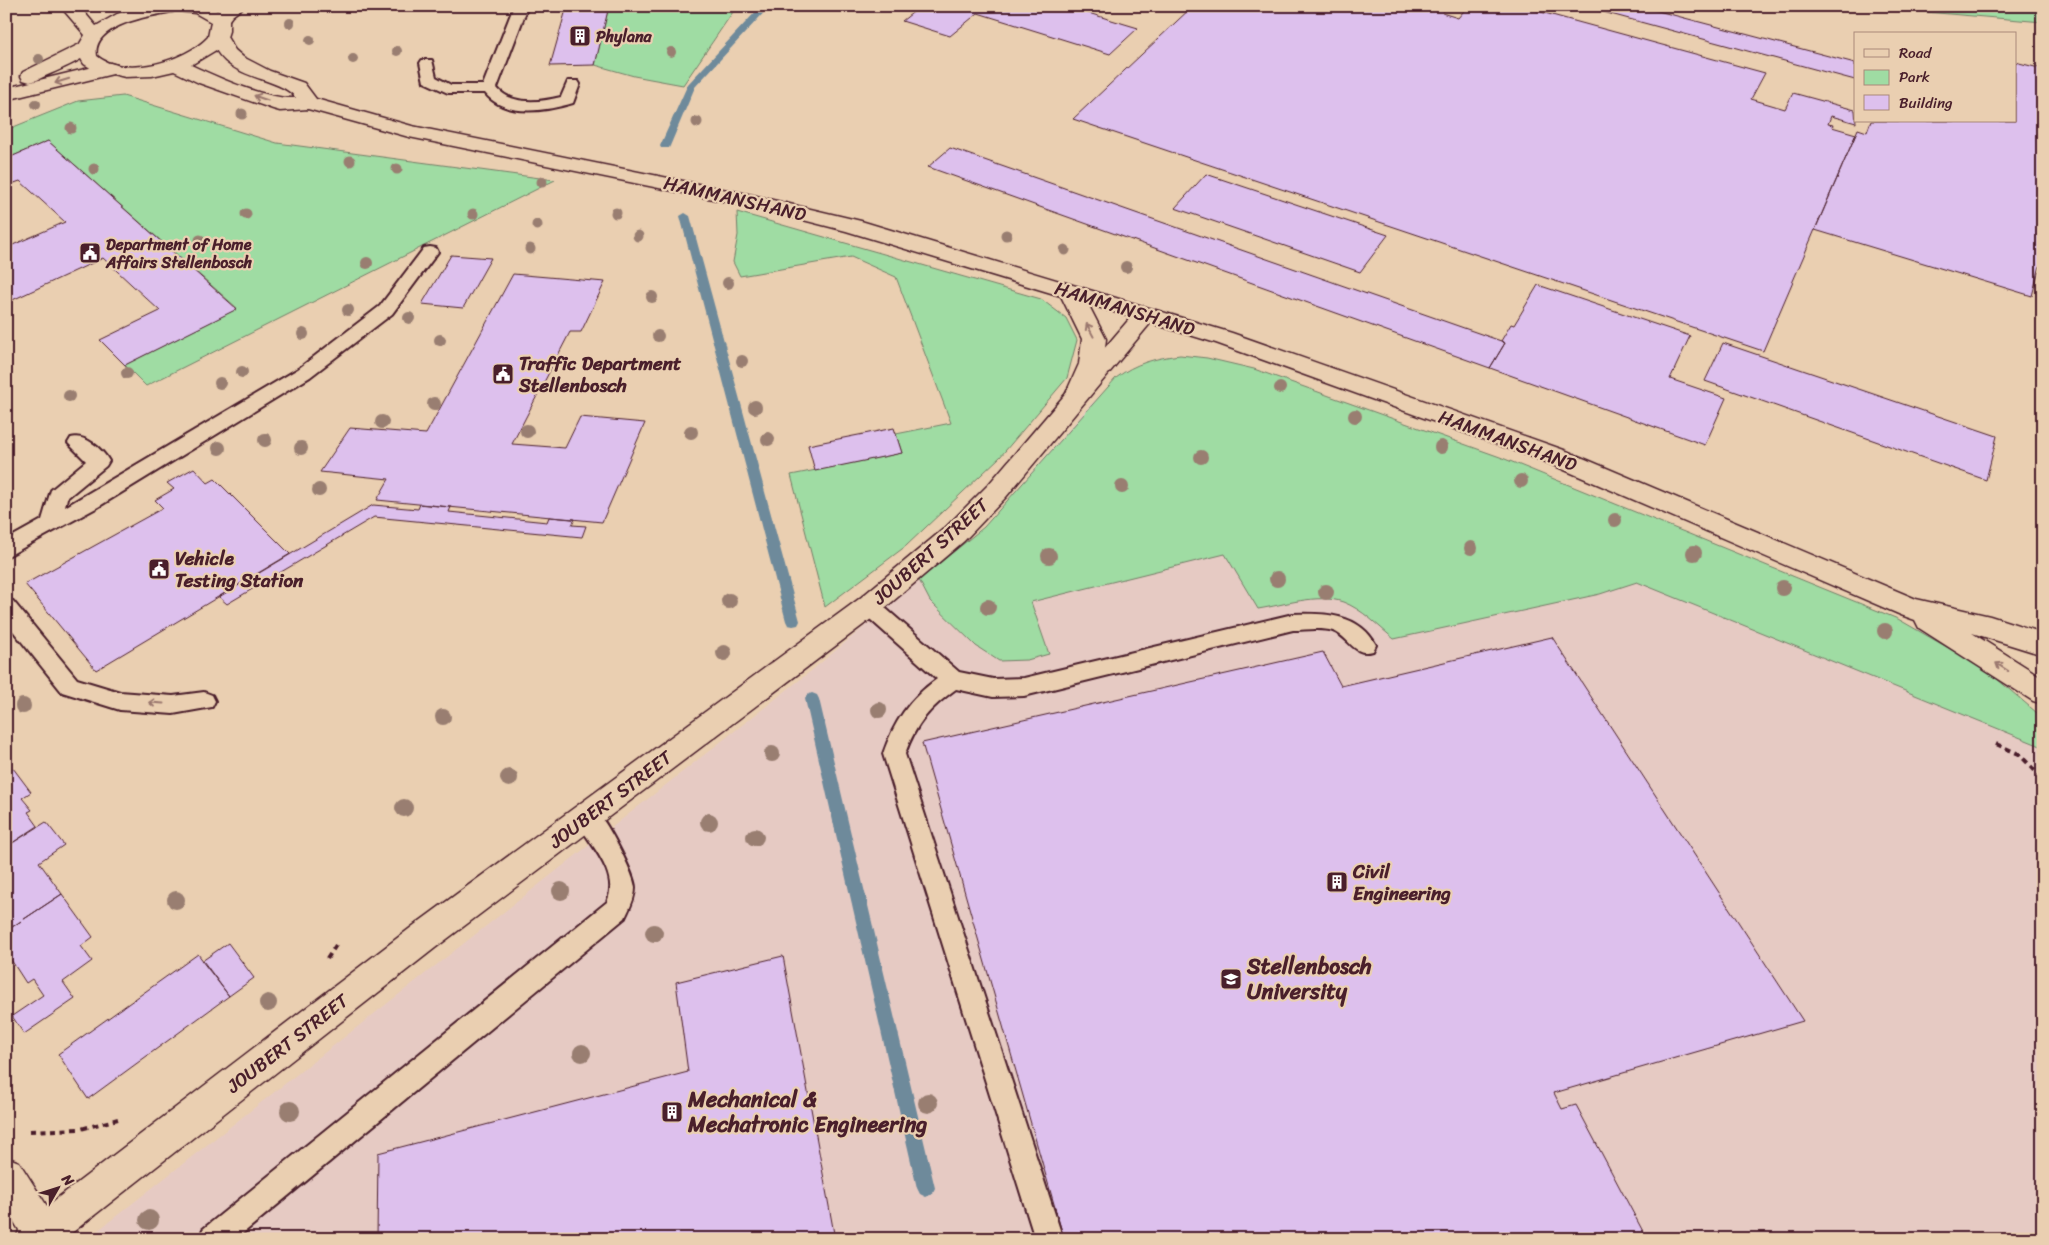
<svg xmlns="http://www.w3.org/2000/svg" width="2049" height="1245" viewBox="0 0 2049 1245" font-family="Sriracha,sans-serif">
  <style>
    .built { fill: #e6cac3 }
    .green { fill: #9fdca3; stroke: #747e67 }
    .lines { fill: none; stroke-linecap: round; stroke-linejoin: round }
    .stream { fill: #6e8a9b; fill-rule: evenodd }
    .building { fill: #ddc0ed; stroke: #4a1f2b }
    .lane-casing { stroke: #4a1f2b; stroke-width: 4 }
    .street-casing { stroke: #4a1f2b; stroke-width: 3 }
    .secondary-casing { stroke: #4a1f2b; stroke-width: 3 }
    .path { stroke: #4a1f2b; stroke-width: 4; stroke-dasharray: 6 4.5; stroke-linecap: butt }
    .lane { fill: #eacfb1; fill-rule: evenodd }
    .street { fill: #eacfb1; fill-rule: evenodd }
    .secondary { fill: #eacfb1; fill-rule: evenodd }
    .tree { fill: #997e71 }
    .oneway { stroke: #9a776e }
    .labels { text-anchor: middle; stroke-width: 4.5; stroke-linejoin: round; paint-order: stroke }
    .far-poi-label { font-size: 16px; font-weight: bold; fill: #4a1f2b; stroke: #eacfb1; text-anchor: start }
    .street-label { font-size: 19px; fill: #4a1f2b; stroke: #eacfb1 }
    .poi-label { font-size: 19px; font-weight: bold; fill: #4a1f2b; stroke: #eacfb1; text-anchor: start }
    .near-poi-label { font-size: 22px; font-weight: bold; fill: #4a1f2b; stroke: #eacfb1; text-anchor: start }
  </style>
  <rect width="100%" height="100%" fill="#eacfb1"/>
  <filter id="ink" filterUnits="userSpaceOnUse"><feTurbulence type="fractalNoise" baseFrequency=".02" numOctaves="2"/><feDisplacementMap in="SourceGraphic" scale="10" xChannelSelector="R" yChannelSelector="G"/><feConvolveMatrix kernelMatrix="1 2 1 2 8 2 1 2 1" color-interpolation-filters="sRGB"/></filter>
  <g filter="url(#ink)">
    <path class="built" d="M1180,355l27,3 47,11 246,88 398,162 34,18 65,42 46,39v521h-1956l724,-568 173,-144 104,-120 37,-36 34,-13z"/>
    <path class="green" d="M609,6h128l-54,79 -49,-9 -39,-11z
      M1855,6h188v16z
      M123,96l154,47 278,37 -409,206 -21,-21 112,-57 -189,-167 -42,18v-29l72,-29z
      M737,212l304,87 25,19 11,22 -10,38 -67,79 -94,89 -81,61 -34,-132 111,-22 -6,-19 55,-11 -55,-146 -45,-20 -111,19 -7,-14 5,-27z
      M1180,355l27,3 47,11 246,88 398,162 68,39 31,21 46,39v29l-406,-165 -37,12 -206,45c-16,-13 -32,-30 -51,-37 -26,-9 -59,3 -85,7l-33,-55 -194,48 18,52 -22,6 -28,1 -23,-15 -46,-45 -11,-21 65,-53 132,-149c19,-15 40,-20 64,-23z"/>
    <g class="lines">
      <path class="stream" d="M761,6h9l-75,81 -25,59 -1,2h-8l-1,-2 28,-62z
        M685,213l5,3 110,405 -2,4 -5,1 -5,-1 -2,-4 -106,-405z
        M812,693l5,2 2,4 116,489 -3,6 -6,3 -6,-3 -3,-6 -112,-489 2,-4z"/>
    </g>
    <path class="building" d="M567,6h42l-14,59 -45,1z
      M921,6h144l73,22 -28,26 -132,-41 -28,23 -48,-15z
      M1193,6h255l-6,7 16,5 10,-12h51l246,67 -14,26 34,10 8,-16 62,17 1,13 -25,-7 -3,8 5,1 -1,2 24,7 -93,217 -690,-232z
      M1581,6h58l216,57v17z
      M2015,62l28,7v185l-11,42 -217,-66 43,-101 9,3 4,-11h144z
      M48,141l189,168 -112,56 -25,-25 60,-29 -57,-53 -97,45v-55l59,-26 -45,-41 -14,5v-27z
      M950,148l551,193 4,2 -15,25 -562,-201z
      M1206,174l182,61 -28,37 -185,-64z
      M451,255l40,3 -28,50 -41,-4z
      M513,274l92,8 -24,50h-11l-58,112 53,4 15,-31 65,6 -43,99 -225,-22 12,-21 -69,-7 30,-44 76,6z
      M1538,285l152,51 -20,43 56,19 -21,47 -215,-77 15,-25 -4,-2 10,-17 3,1z
      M1723,343l274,93 -11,44 -281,-99z
      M894,428l8,25 -87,18 -7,-26z
      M194,468l14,15 7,-4 75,75 -194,116 -71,-86 138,-76 -8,-8 19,-11 -7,-6z
      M420,504l31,3 -2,5 98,10 2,-5 26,2 -3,6 14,1 -4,11 -208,-20 -147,87 -8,-7 154,-92 45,4z
      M1552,637l251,384 -249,72 8,16 14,-4 71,134h-583l-142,-496 401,-91 18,34z
      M13,768l18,24 -9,6 10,12 -4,2 10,14 -32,21v-75z
      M46,822l18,23 -25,17 23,32 -56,37v-84z
      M62,894l31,43 -12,9 11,15 -29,21 12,17 -51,35 -12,-18 31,-21 -11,-16 -6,4 -20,-31v-21z
      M228,943l26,35 -25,18 -27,-35z
      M198,954l31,42 -141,103 -30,-45z
      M783,956l52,283h-458l1,-86 310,-81 -12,-90z"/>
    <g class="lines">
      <g class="lane-casing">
        <path id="lane" d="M514,6h14l-31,82c15,18 44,14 64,9l7,-16h10l2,3 -7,19c-27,8 -68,15 -88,-10h-37l-24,-11 -4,-19 2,-3h10l4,17 15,8h32z
          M430,247l6,1 2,4 -46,62 -82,63 -212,130 -92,50v-17l36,-20 9,-30 35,-29 -18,-18 3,-5c14,-4 31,11 38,23l-3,5 -39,32 -2,9 233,-138 82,-63 44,-58z
          M869,598l7,2 83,72 34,7 31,-1 269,-64c31,-1 66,-1 83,31l-3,6c-20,6 -23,-14 -40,-20 -12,-4 -28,-1 -40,-1l-269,66 -31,1 -37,-8c-26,19 -40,34 -51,65l158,485h-28l-152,-485c11,-32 26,-55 54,-75l-75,-67 -4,-6 4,-6z
          M6,599l7,2 64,78 43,13 53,4 31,-4 8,3 3,6 -3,6 -39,7 -53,-4 -58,-18 -56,-70z
          M586,806c2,1 5,1 7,2 11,7 42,67 42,80 0,11 -6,21 -10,30l-389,321h-37l4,-10 404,-327c14,-30 -21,-61 -33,-86l4,-7z"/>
      </g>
      <g class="street-casing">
        <path id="street" d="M222,6h23l-13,10 -6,8 -6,1 -6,-1 -3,-4 8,-12z
          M88,40l7,2 2,4c-10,14 -44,26 -60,34l-7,2 -7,-2 -2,-4 2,-4z
          M110,63l7,2 2,4 -2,4 -111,27v-12z
          M1145,308l8,2 3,5 -3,5 -147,177 -42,44 -85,72 -444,335 -371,291h-48l3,-9 -13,-21v-52l13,5 28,44 366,-280 446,-327 87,-72 42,-42 149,-175z"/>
      </g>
      <g class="secondary-casing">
        <path id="secondary" d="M60,6h19l17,20 21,-12 23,-8h69l13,7 7,7v11l-2,6 8,13 8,7 27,14 34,12 12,16 96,27 340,69 109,26 371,112 332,117 352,149 74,17 53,17v22l-71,-22 71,45v26l-10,-3 -114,-73 -4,-8 -14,-5 -355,-153 -330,-119 -128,-39 18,35 -3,25 -17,35 -8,2 -8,-2 -4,-6 13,-29 3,-25 -21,-43 -215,-65 -94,-24 -343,-70 -101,-28 -28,2 -7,-2 -74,-26 -25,-12 -22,5 -27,1 -33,-8 -8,-5 -6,-10 1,-9 6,-10zM177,11l18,2 16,9 -3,15c-22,24 -84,42 -111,19 -6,-33 59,-41 80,-45zM216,50c19,31 64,27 80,48 -29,2 -79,-21 -105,-33z"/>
      </g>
      <path class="path" d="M1996,744l23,10 24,25
        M327,959l11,-17
        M30,1131l51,-2 37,-10"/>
      <use href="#lane" class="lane"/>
      <use href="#street" class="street"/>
      <use href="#secondary" class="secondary"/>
    </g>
    <g class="tree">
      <circle cx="290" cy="23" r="5"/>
      <circle cx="310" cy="40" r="5"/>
      <circle cx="397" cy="51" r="5"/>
      <circle cx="671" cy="52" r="5"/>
      <circle cx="39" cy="59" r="5"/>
      <circle cx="353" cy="59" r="5"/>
      <circle cx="36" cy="104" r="5"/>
      <circle cx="242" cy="114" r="5.5"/>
      <circle cx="697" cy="122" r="5.5"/>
      <circle cx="71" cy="128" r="5.5"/>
      <circle cx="350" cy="161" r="5.5"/>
      <circle cx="94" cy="169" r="5.5"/>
      <circle cx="397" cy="169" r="5.5"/>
      <circle cx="542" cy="182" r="5.5"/>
      <circle cx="616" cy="213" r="5.5"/>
      <circle cx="246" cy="214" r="5.5"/>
      <circle cx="473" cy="214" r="5.5"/>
      <circle cx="537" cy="225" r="5.5"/>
      <circle cx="1006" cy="235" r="5.5"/>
      <circle cx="638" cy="236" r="5.5"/>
      <circle cx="200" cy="240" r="5.5"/>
      <circle cx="530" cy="249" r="5.5"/>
      <circle cx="1065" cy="250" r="5.5"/>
      <circle cx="367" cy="263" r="6"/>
      <circle cx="1126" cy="267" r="6"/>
      <circle cx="728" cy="283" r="6"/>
      <circle cx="652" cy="297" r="6"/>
      <circle cx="348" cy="310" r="6"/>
      <circle cx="409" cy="318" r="6"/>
      <circle cx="303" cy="334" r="6"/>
      <circle cx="658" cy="336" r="6"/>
      <circle cx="440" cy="340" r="6"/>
      <circle cx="742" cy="361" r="6"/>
      <circle cx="242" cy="372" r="6"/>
      <circle cx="127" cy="373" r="6"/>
      <circle cx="220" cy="383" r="6"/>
      <circle cx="1280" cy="388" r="6"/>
      <circle cx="69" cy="396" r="6"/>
      <circle cx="434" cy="404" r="7"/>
      <circle cx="755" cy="407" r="7"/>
      <circle cx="1355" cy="416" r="7"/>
      <circle cx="382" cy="422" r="7"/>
      <circle cx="527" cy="431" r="7"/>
      <circle cx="691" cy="432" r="7"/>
      <circle cx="768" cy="439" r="7"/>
      <circle cx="265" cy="440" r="7"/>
      <circle cx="1441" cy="447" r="7"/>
      <circle cx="219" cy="448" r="7"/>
      <circle cx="301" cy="448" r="7"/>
      <circle cx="1201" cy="457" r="7"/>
      <circle cx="1521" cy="481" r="7"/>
      <circle cx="1122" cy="487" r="7"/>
      <circle cx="319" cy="490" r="7"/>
      <circle cx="1615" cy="520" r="7"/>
      <circle cx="1471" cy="548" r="7"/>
      <circle cx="1694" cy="553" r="8"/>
      <circle cx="1049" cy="556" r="8"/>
      <circle cx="1277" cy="579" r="8"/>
      <circle cx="1783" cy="588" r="8"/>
      <circle cx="1326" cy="592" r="8"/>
      <circle cx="729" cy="601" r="8"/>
      <circle cx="988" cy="607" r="8"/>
      <circle cx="1885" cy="631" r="8"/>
      <circle cx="724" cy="653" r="8"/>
      <circle cx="23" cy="706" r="8"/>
      <circle cx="879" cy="710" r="8"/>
      <circle cx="443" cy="717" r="8"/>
      <circle cx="772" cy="754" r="8"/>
      <circle cx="509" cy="778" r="9"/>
      <circle cx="404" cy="808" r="9"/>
      <circle cx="709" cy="822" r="9"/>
      <circle cx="755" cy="837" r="9"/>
      <circle cx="561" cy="891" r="9"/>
      <circle cx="176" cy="900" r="9"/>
      <circle cx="654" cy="933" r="9"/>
      <circle cx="268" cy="1003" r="9"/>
      <circle cx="582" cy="1053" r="9"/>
      <circle cx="928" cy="1103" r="10"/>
      <circle cx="290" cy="1111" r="10"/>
      <circle cx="149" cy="1220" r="10"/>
    </g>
    <defs><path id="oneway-shaft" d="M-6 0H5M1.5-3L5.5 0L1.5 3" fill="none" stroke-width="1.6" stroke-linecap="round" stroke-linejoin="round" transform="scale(1.25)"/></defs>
    <g class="oneway">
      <use href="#oneway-shaft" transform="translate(62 81) rotate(163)"/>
      <use href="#oneway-shaft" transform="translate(261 98) rotate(-161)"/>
      <use href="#oneway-shaft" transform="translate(1090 330) rotate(-118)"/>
      <use href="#oneway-shaft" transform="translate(2002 667) rotate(-147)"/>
      <use href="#oneway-shaft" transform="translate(156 703) rotate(-176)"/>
    </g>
  </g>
  <defs>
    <g id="building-square" transform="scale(1.125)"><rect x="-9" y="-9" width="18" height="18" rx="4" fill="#4a1f2b" stroke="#eacfb1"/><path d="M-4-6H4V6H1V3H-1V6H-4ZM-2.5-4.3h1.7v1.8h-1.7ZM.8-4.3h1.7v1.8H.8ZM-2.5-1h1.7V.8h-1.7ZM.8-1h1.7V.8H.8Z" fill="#fff"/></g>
    <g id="civic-square" transform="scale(1.125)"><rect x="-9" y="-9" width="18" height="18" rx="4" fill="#4a1f2b" stroke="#eacfb1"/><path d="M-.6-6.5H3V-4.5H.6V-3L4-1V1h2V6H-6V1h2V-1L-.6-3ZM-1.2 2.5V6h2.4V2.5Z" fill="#fff"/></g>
    <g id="university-square" transform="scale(1.125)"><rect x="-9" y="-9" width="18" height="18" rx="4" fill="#4a1f2b" stroke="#eacfb1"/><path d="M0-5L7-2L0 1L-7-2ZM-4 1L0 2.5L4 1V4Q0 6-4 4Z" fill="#fff"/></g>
  </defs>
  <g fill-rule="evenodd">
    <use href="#building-square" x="580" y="36"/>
    <use href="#civic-square" x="90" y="253"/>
    <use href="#civic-square" x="503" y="374"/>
    <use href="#civic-square" x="159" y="569"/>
    <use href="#building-square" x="1337" y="882"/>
    <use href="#university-square" x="1231" y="979"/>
    <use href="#building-square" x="672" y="1112"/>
  </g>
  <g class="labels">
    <g class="far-poi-label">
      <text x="596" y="42">Phylana</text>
      <text x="106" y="250">Department of Home<tspan x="106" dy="18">Affairs Stellenbosch</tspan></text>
    </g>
    <g class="street-label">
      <text transform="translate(735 198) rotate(13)" y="7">HAMMANSHAND</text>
      <text transform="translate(1125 308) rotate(17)" y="7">HAMMANSHAND</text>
      <text transform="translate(1508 440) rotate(20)" y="7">HAMMANSHAND</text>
      <text transform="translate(930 551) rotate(-42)" y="7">JOUBERT STREET</text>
      <text transform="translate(610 799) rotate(-37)" y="7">JOUBERT STREET</text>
      <text transform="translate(287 1043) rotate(-38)" y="7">JOUBERT STREET</text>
    </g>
    <g class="poi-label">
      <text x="519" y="370">Traffic Department<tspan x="519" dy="22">Stellenbosch</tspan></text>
      <text x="175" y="565">Vehicle<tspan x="175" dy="22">Testing Station</tspan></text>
      <text x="1353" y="878">Civil<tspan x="1353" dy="22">Engineering</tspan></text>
    </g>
    <g class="near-poi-label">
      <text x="1247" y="974">Stellenbosch<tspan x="1247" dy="25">University</tspan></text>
      <text x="688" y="1107">Mechanical &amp;<tspan x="688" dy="25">Mechatronic Engineering</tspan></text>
    </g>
  </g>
  <rect width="2049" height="1245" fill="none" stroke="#eacfb1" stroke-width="25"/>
  <rect x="12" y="12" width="2024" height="1220" fill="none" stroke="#4a1f2b" stroke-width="2" filter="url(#ink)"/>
  <rect x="1854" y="32" width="162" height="90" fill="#eacfb1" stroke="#aa897b"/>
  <rect x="1864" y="49" width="25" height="8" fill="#eacfb1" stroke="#aa897b"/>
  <text x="1899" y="58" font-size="15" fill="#4a1f2b">Road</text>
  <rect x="1864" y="70" width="25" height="15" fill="#9fdca3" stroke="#aa897b"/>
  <text x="1899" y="82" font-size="15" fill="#4a1f2b">Park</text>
  <rect x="1864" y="95" width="25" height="15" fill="#ddc0ed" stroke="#aa897b"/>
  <text x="1899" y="108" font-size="15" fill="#4a1f2b">Building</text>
  <g transform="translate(58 1188) rotate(51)" stroke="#eacfb1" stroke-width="4" paint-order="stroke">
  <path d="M0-4L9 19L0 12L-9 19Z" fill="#4a1f2b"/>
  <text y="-8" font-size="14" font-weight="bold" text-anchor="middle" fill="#4a1f2b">N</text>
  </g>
</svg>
